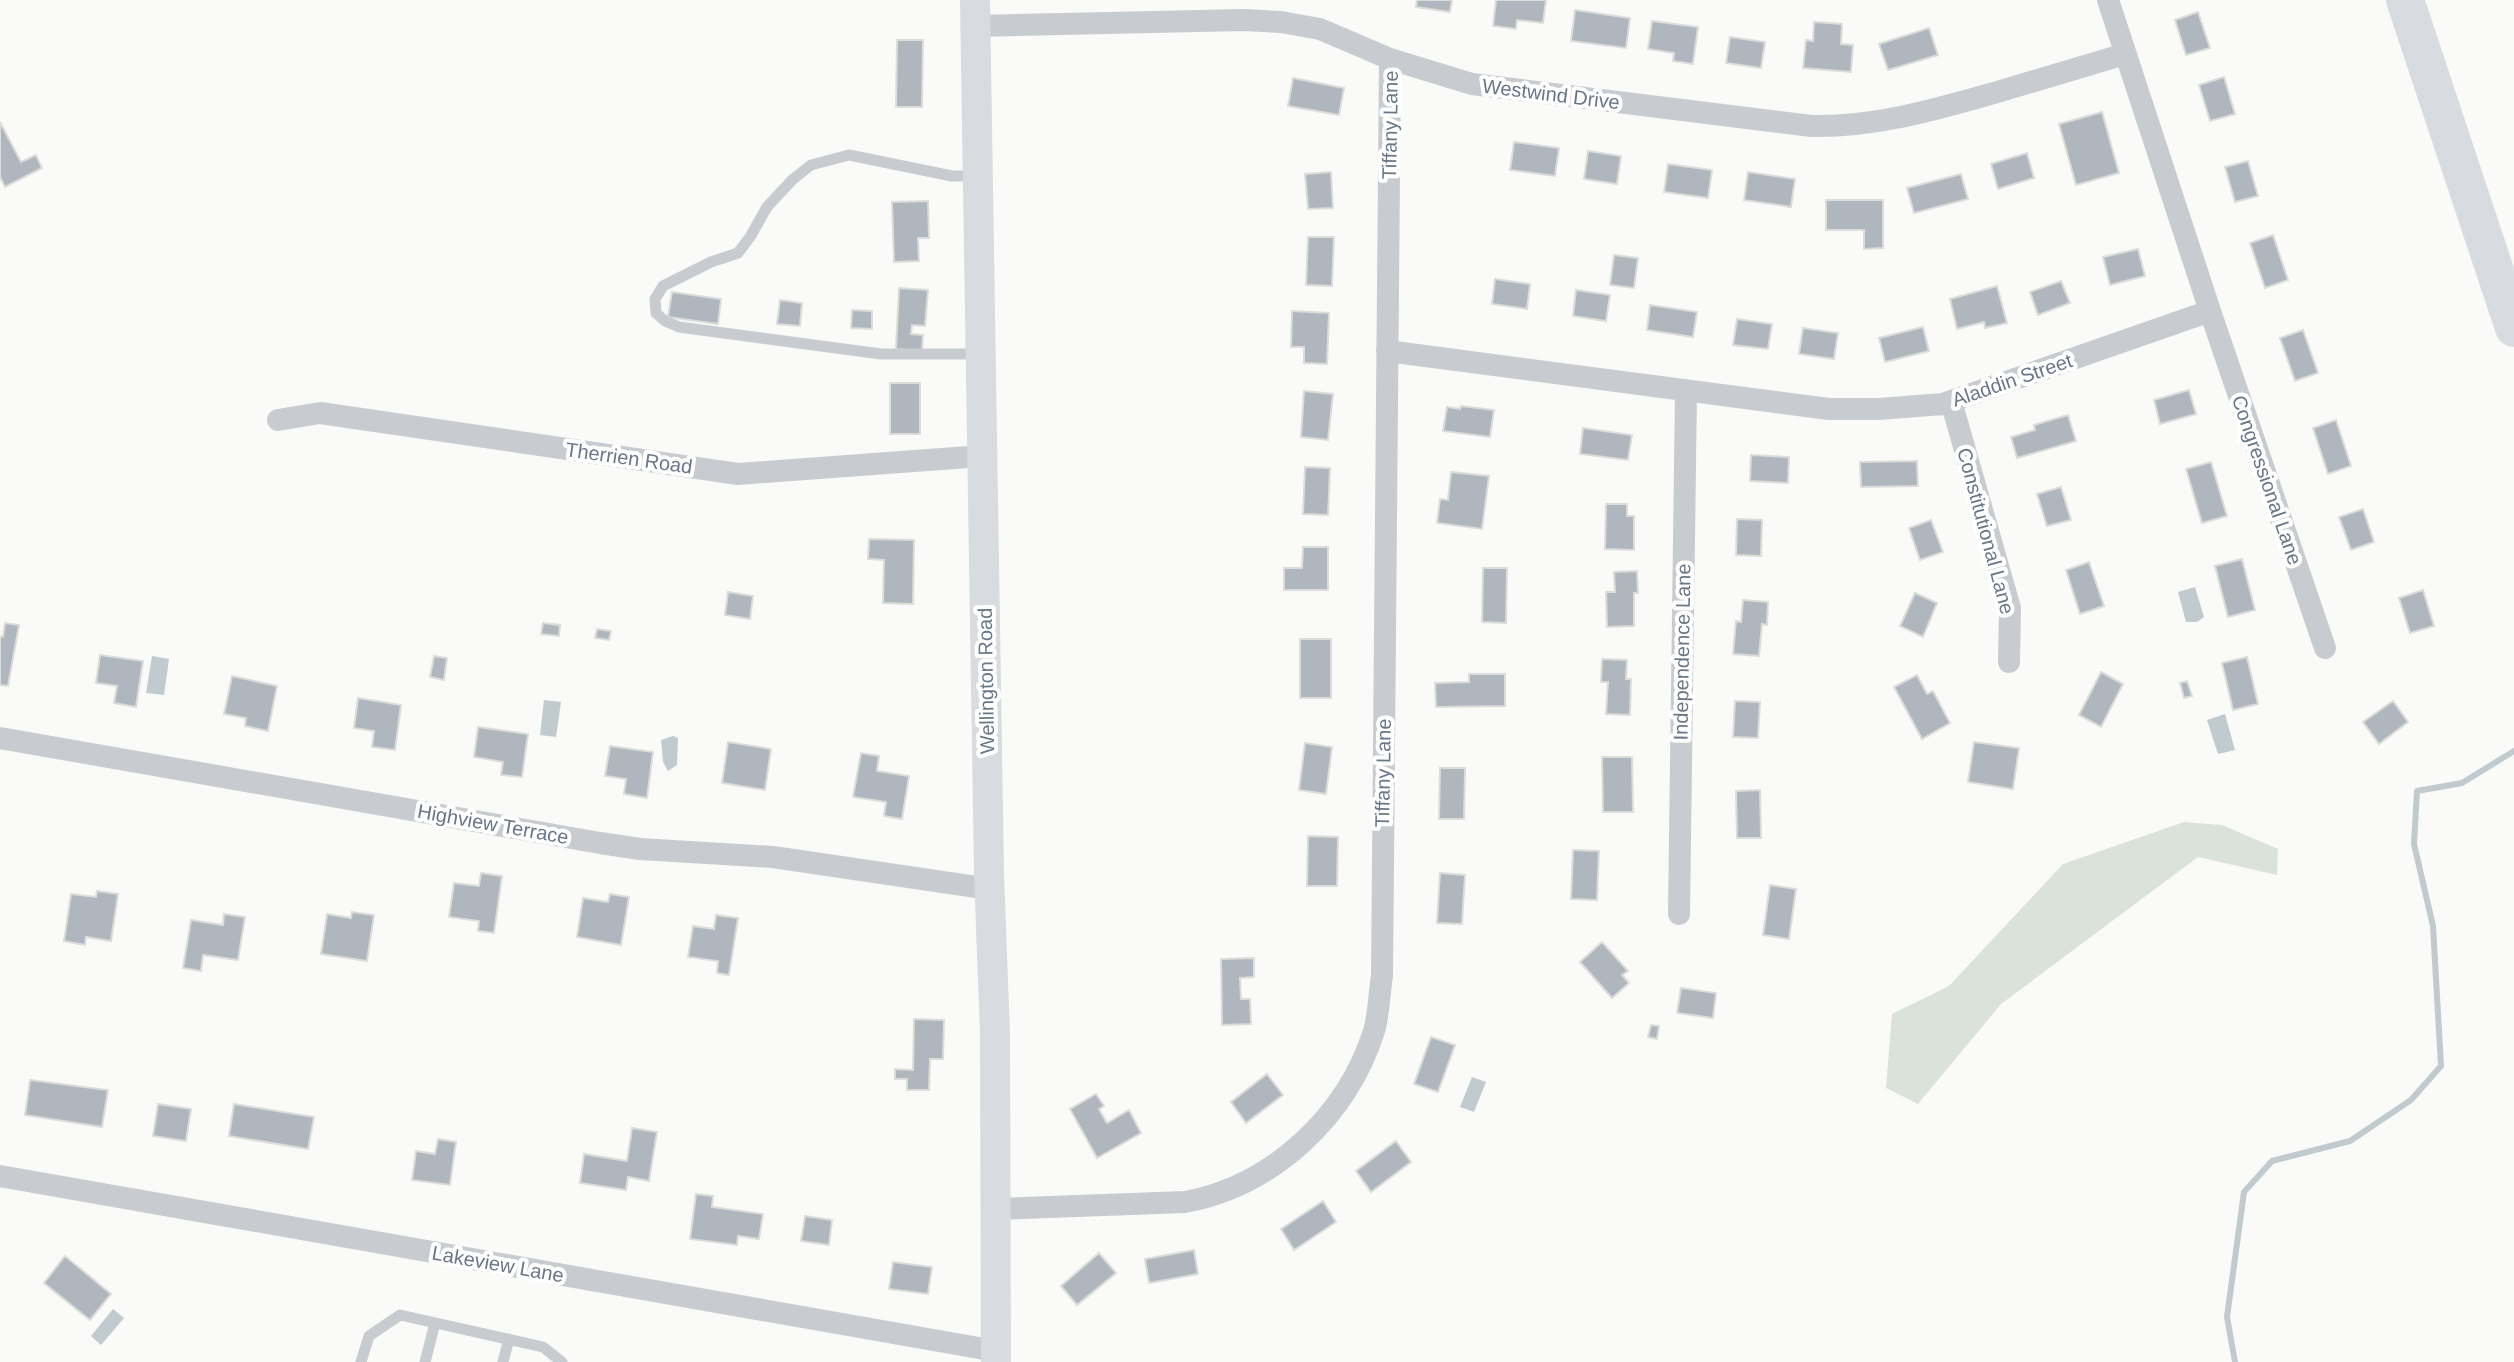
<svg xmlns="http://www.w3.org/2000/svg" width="2514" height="1362" viewBox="0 0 2514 1362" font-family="Arial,sans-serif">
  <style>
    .green { fill: #dbe2d9 }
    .water { fill: #c1cacf }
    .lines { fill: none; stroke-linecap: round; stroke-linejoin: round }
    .stream { stroke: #c1cacf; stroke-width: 6 }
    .building { fill: #afb6bd; stroke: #dcdcda; stroke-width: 2 }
    .service { stroke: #c8cbcf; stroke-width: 11 }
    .minor { stroke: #c8cbcf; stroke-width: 22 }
    .secondary { stroke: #d8dce0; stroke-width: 30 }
    .motorway { stroke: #d8dce0; stroke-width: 38 }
    .labels { text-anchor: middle; stroke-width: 8; stroke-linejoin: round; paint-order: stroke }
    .street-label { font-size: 20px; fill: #697889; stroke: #fff }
  </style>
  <rect width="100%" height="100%" fill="#fafaf8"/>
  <path class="green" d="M2184,822l38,3 56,24 -1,26 -79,-18 -197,147 -83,100 -32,-16 6,-74 57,-28 114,-122z"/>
  <path class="water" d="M2195,587l9,30 -7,5h-11l-8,-30z
    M152,656l17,3 -5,36 -18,-2z
    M544,700l17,2 -5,35 -16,-2z
    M2225,714l10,36 -17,4 -11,-34z
    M673,736l5,2 -1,27 -9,6 -5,-9 -2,-22z
    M1472,1077l14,5 -12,30 -14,-5z
    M113,1309l11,9 -23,27 -10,-9z"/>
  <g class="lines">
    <path class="stream" d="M2235,1362l-8,-45 17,-125 28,-31 78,-20 61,-41 30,-34 -8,-140 -19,-82 3,-53 45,-8 52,-32"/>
  </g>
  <path class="building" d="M1417,0h35l-2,12 -34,-5z
    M1496,0h50l-3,23 -26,-3 -1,9 -23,-3z
    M1575,10l55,8 -4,30 -55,-7z
    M2198,12l12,36 -24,7 -11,-35z
    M1652,21l46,6 -5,37 -20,-3 1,-8 -26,-4z
    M1814,22l28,2 -1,20 12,1 -2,27 -48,-4 3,-28 7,1z
    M1929,28l9,27 -50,15 -9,-26z
    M1730,37l35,5 -4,26 -35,-5z
    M897,40h26l-1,67h-26z
    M2224,77l11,37 -25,7 -11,-36z
    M1293,78l51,10 -5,27 -51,-9z
    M2102,112l17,61 -43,12 -17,-61z
    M0,122l21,40 15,-7 6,13 -37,19 -5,-10z
    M1514,142l45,6 -4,28 -45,-6z
    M1588,151l33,5 -4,28 -33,-5z
    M2027,153l7,25 -36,11 -7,-25z
    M2248,161l10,35 -23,6 -10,-35z
    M1668,164l44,6 -4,28 -44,-6z
    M1331,172l2,36 -25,1 -3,-35z
    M1748,172l47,7 -4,28 -47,-7z
    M1961,174l7,25 -54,14 -7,-25z
    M1826,200h57v48l-19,1v-19h-38z
    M928,201l1,37h-11l1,23 -25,1 -2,-60z
    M2273,235l15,45 -23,8 -15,-45z
    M1308,237h26l-2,49 -26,-1z
    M2138,249l7,27 -35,9 -7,-28z
    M1614,255l24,3 -4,30 -24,-3z
    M1495,279l35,5 -3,25 -35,-5z
    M2061,281l9,22 -32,12 -8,-23z
    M1997,286l10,37 -22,5 -1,-6 -27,7 -7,-30z
    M899,288l29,2 -3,36 -13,-1 -1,9 12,1 -1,16 -26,-2z
    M1576,290l34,5 -4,26 -33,-5z
    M672,292l49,7 -3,25 -50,-7z
    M780,300l22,3 -2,23 -23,-2z
    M1650,305l47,7 -4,25 -46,-7z
    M852,310l20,1v18l-21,-1z
    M1292,311l37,2 -2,51 -23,-1v-16h-13z
    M1737,319l35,5 -4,25 -35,-4z
    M1923,327l6,24 -44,11 -6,-24z
    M1803,328l35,5 -4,26 -35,-5z
    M2303,330l15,43 -23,8 -15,-43z
    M890,383h30v51h-30z
    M2189,390l7,24 -36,10 -6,-24z
    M1304,391l29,3 -5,46 -27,-3z
    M1461,406l33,4 -4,27 -47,-6 4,-24 13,2z
    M2068,415l8,26 -59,17 -6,-21 24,-7 -1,-5z
    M2336,420l15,46 -23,8 -15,-46z
    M1583,428l49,7 -4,25 -48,-6z
    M1751,455l38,2 -1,26 -38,-2z
    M1917,461l1,25 -57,1 -1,-25z
    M2211,462l16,54 -25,7 -16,-54z
    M1305,467l25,1 -2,47 -25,-1z
    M1451,472l38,4 -7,53 -45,-6 3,-24 8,1z
    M2061,487l10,33 -24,6 -10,-32z
    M1606,504h21v12h7v34l-29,-1z
    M2363,509l11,33 -23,8 -12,-33z
    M1737,519l25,1 -1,36 -25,-1z
    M1931,520l12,32 -23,8 -11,-32z
    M869,539l45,1 -1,64 -30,-1 1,-43 -16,-1z
    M1303,547h25v43h-44v-22h18z
    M2242,559l13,51 -27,7 -13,-51z
    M2089,562l15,44 -24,8 -14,-44z
    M1483,568h24l-1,55 -24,-1z
    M1637,571l1,22h-4v33l-27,1 -1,-35h9l-1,-20z
    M2423,590l11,36 -24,7 -11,-35z
    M728,592l25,4 -3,23 -25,-4z
    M1915,593l22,10 -14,34 -23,-11z
    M1743,600l25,2 -1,23 -5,-1 -3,32 -26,-2 3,-33 5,1z
    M5,623l14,2 -11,61 -8,-1v-49l3,1z
    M543,623l17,2 -1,11 -18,-2z
    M597,629l14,2 -2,9 -14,-2z
    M1300,639h31v59h-31z
    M100,655l43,6 -7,46 -22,-4 3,-17 -21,-3z
    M434,656l13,2 -3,22 -14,-3z
    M2247,657l11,47 -25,6 -11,-47z
    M1602,659l25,1 -1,19h5l-1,36 -24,-1 2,-32h-7z
    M2101,672l22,12 -22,43 -22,-12z
    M1469,674h36v32l-69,1 -1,-24 34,-1z
    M1917,675l10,19 6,-3 17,32 -28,16 -28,-52z
    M232,676l45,10 -9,45 -23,-5 1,-8 -22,-4z
    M2187,681l5,15 -8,2 -4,-15z
    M358,698l43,7 -6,45 -23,-3 2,-16 -20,-3z
    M1735,701l25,1 -2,36 -25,-1z
    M2393,701l15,21 -29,22 -16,-22z
    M478,727l50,7 -6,43 -21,-2 2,-13 -29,-5z
    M728,742l43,7 -6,41 -43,-7z
    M1974,742l45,6 -6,41 -45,-7z
    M1305,743l27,4 -6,47 -27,-4z
    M610,746l43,6 -6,46 -23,-4 2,-15 -21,-3z
    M861,753l18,3 -2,15 32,5 -7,43 -18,-3 2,-14 -33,-5z
    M1602,757h30l1,55h-30z
    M1440,768h25l-1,51h-25z
    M1760,790l1,48h-24l-1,-47z
    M1308,836l30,1 -1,49h-30z
    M1573,850l26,1 -2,49 -26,-1z
    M481,873l21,3 -8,57 -16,-2 1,-10 -30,-4 5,-34 25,3z
    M1440,873l25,2 -3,49 -25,-1z
    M1770,885l26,4 -7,50 -26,-4z
    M97,891l21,3 -7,47 -25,-4 -1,8 -21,-4 7,-47 25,3z
    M610,894l19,3 -8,48 -44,-8 6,-39 25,4z
    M352,912l22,3 -7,46 -46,-7 6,-40 24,4z
    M224,914l21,3 -7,43 -35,-5 -2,16 -18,-3 8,-48 32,5z
    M716,915l22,3 -9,57 -12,-2 1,-12 -30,-4 5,-31 21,3z
    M1602,942l26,29 -6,4 7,8 -17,15 -32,-36z
    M1254,958v19l-14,1 1,21h9l1,25 -29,1 -1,-66z
    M1681,988l35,5 -3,25 -36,-5z
    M914,1019l30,1 -1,39h-13l-1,31h-22v-11h-12v-10l18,1z
    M1651,1025l8,1 -2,13 -9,-2z
    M1431,1037l24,8 -17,47 -24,-8z
    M1267,1074l16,21 -37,28 -15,-21z
    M30,1080l78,10 -6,37 -77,-12z
    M1096,1094l8,12 -5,3 8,14 22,-13 12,23 -44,25 -27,-49z
    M158,1104l33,5 -5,32 -33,-5z
    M234,1104l80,13 -6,32 -79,-13z
    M632,1128l25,4 -8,49 -21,-4 -2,13 -46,-7 4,-29 43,7z
    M438,1139l18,3 -6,43 -38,-5 4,-29 19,3z
    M1396,1141l15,21 -40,30 -15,-21z
    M696,1194l17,2 -1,11 51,7 -4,25 -21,-3 -1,9 -47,-6z
    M1323,1201l13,21 -42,28 -13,-21z
    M805,1216l27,4 -3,25 -28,-4z
    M1194,1250l4,24 -49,9 -4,-24z
    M1099,1253l17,20 -39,32 -16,-19z
    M65,1256l46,38 -21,26 -46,-37z
    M893,1262l39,5 -4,27 -39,-5z"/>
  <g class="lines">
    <path class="service" d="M974,176h-22l-103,-21 -38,10 -19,15 -25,27 -17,30 -12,16 -27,9 -48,24 -8,13 1,14 9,8 14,6 202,27h98
      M361,1362l8,-26 31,-21 143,32 19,15
      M425,1362l10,-39
      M503,1362l6,-23"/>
    <path class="minor" d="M976,26l268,-6 37,2 39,7 70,30 82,25 340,42c64,1 122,-16 182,-33 44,-13 88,-26 131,-39
      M2210,311l115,337
      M1387,351l442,58h50l64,-5 267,-93 -102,-311
      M1951,401l59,207 -1,54
      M278,420l42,-7 418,61 244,-18
      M0,738l600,105 40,6 133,8 217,32
      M1679,914l7,-523
      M0,1176l996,175
      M997,1209l188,-7c88,-16 162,-86 189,-171 5,-17 5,-37 8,-55l8,-917"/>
    <path class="secondary" d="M975,0l14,874 6,160 1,328"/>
    <path class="motorway" d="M2405,0l109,328"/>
  </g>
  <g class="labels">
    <g class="street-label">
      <text transform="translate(1551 94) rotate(7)" y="7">Westwind Drive</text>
      <text transform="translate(1390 125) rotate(-89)" y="7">Tiffany Lane</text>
      <text transform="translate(2012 380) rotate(-19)" y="7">Aladdin Street</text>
      <text transform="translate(629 458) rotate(8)" y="7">Therrien Road</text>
      <text transform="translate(2267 480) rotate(71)" y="7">Congressional Lane</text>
      <text transform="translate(1986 531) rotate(75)" y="7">Constitutional Lane</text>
      <text transform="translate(1682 652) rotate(-89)" y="7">Independence Lane</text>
      <text transform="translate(986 681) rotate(-91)" y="7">Wellington Road</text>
      <text transform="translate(1383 773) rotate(-89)" y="7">Tiffany Lane</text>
      <text transform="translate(493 824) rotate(10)" y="7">Highview Terrace</text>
      <text transform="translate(498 1264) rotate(10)" y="7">Lakeview Lane</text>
    </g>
  </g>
</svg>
